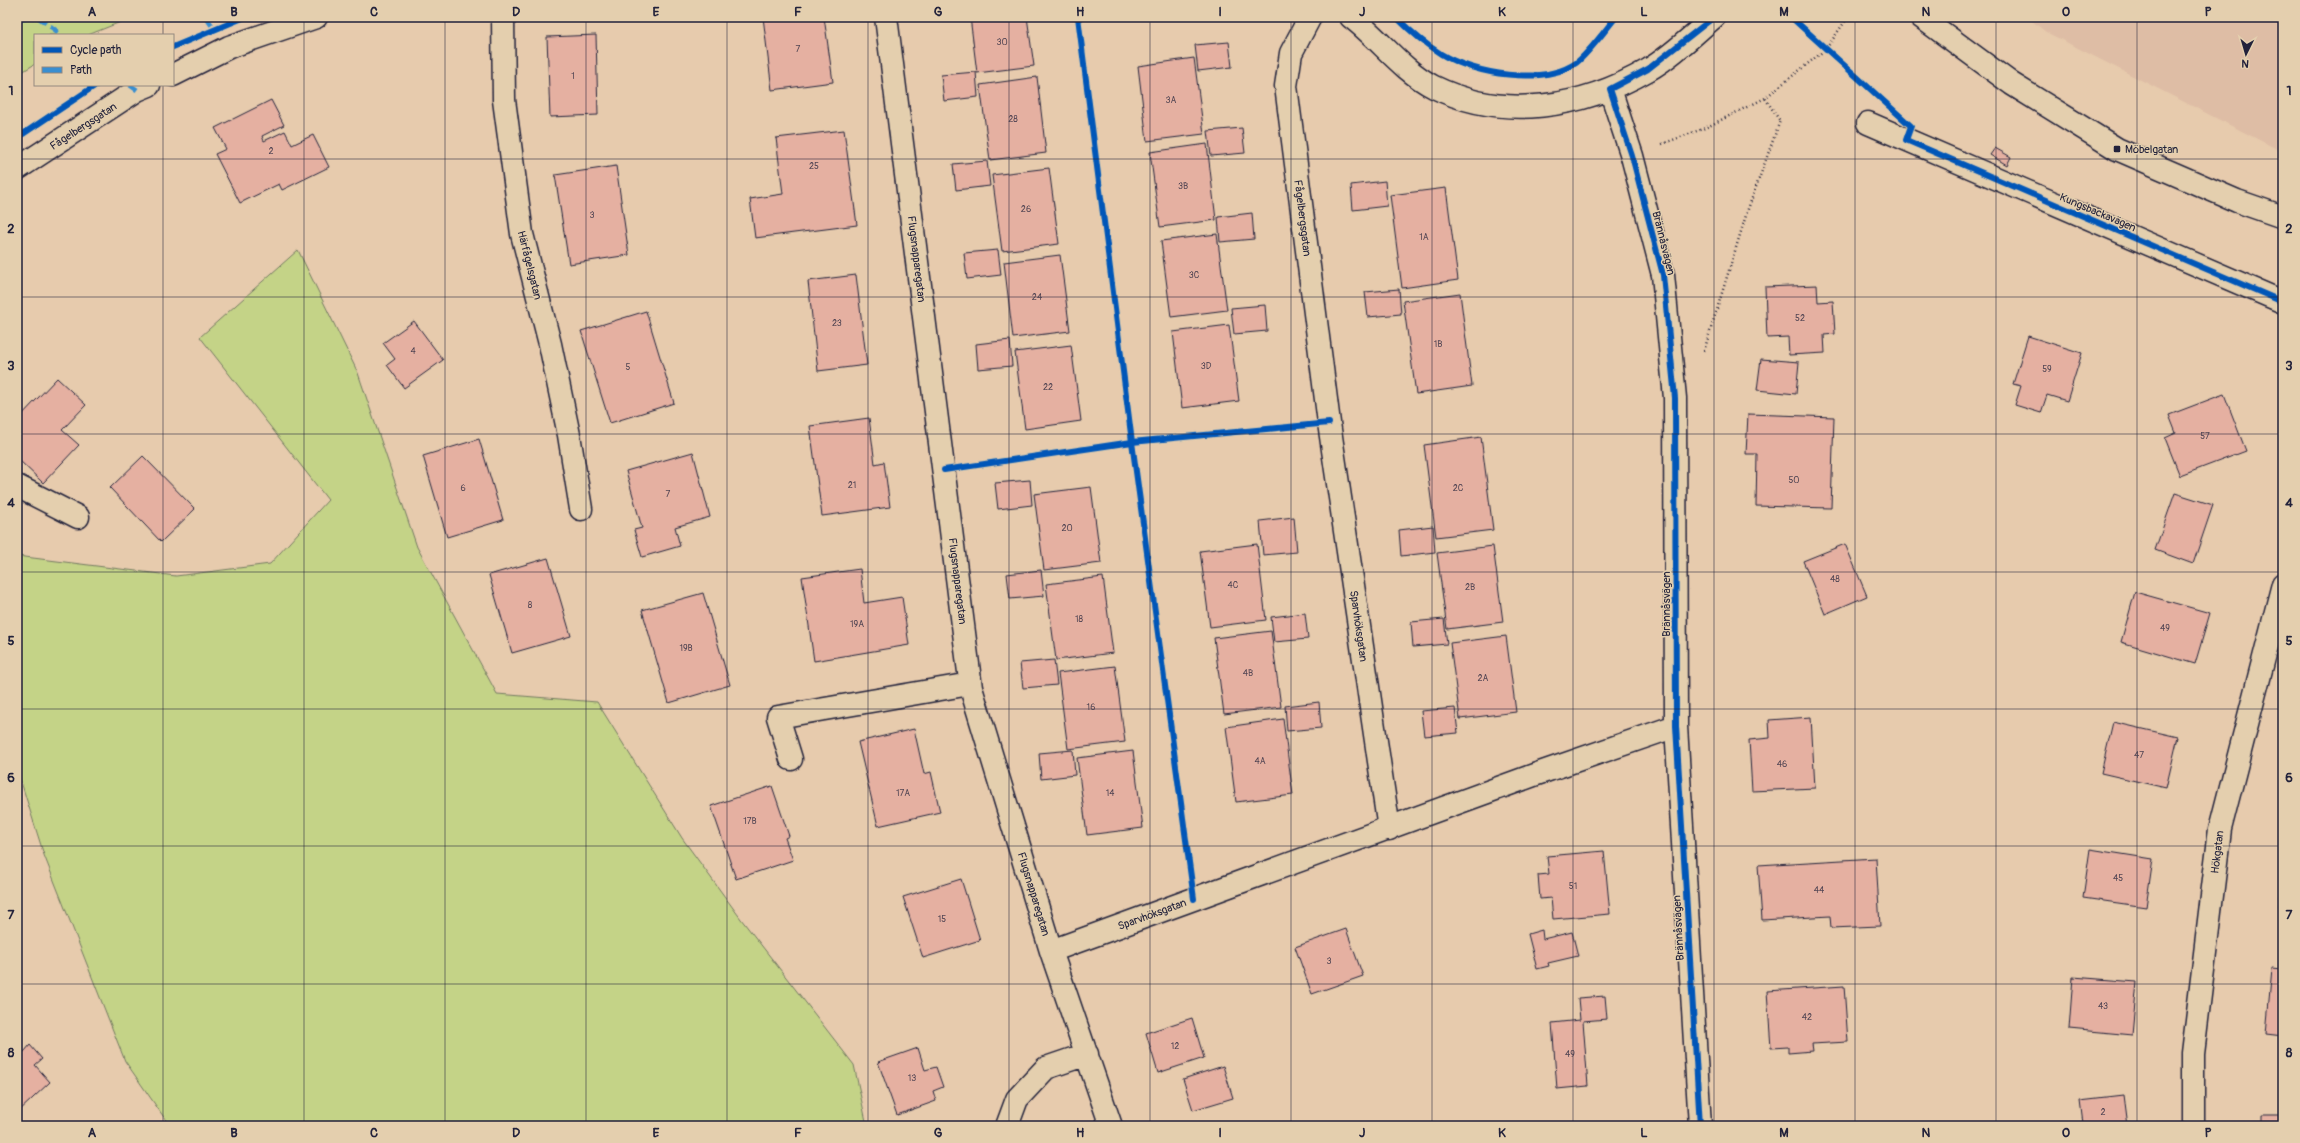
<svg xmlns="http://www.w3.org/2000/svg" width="2300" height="1143" viewBox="0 0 2300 1143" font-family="Pangolin,sans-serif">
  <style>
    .built { fill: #debda5 }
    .green { fill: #c4d387; stroke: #737a61 }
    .building { fill: #e5b0a1; stroke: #22223b }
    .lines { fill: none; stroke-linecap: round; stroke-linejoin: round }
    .minor-casing { stroke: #22223b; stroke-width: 25 }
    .path { stroke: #22223b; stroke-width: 2.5; stroke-dasharray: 1 3; stroke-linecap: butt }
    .minor { stroke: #e4cfae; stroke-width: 22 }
    .quiet { stroke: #398ed0; stroke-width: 5; stroke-dasharray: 10 5; stroke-linecap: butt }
    .cycleway-casing { stroke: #e4cfae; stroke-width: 8 }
    .cycleway { stroke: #0057b8; stroke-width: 6 }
    .grid { fill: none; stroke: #22223b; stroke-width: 1; stroke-opacity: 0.55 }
    .poi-dot { fill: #22223b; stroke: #e4cfae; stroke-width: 1.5 }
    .labels { text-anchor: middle; stroke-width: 3; stroke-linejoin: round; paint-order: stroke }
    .number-label { font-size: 9px; fill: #534654 }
    .street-label { font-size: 11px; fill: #22223b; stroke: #e4cfae }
    .poi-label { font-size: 11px; fill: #22223b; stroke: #e4cfae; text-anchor: start }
    .neatline { fill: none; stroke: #22223b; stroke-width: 1.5 }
    .grid-label { font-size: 13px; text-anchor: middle; font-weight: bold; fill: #22223b }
  </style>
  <rect width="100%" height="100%" fill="#e7cbad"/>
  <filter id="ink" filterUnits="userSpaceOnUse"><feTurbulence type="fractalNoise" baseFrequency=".025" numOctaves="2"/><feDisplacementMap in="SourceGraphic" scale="8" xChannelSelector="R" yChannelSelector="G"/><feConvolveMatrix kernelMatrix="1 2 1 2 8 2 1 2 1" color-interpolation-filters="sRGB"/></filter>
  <g filter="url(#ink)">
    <path class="built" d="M2027,17h256v135l-237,-120z"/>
    <path class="green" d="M17,17h116l-45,18h-53v29l-18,11z
      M298,250l60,123 59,174 80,147 100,8 85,136 59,81 113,146 13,61h-697l-45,-65 -81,-206 -27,-86v-213l159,20 94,-12 58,-64 -128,-163z"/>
    <path class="building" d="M763,17h61l9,65 -61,8z
      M970,17h57l7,49 -57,7z
      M596,35l2,80 -48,2 -3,-80z
      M1229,42l3,25 -34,4 -3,-26z
      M1194,58l10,76 -57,7 -9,-75z
      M976,72l2,25 -34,4 -3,-26z
      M1037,77l9,76 -56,7 -10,-75z
      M271,100l13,25 -22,11 2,5 21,-10 7,14 21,-10 16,32 -47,23 -3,-6 -39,19 -25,-49 11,-5 -11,-21z
      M1242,128l3,25 -34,3 -3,-25z
      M844,130l13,95 -102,13 -5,-39 33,-5 -7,-56z
      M1207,144l9,76 -56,7 -10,-75z
      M1995,148l16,9 -4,8 -17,-10z
      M987,161l3,25 -34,4 -3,-26z
      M616,166l13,89 -60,9 -14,-89z
      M1049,168l10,76 -57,7 -10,-76z
      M1385,181l2,25 -34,4 -2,-25z
      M1446,188l12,92 -56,8 -12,-93z
      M1252,213l2,26 -34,3 -2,-25z
      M1217,234l10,76 -56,7 -10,-76z
      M998,250l3,25 -34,4 -3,-26z
      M1060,255l10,76 -57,7 -9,-76z
      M856,275l11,90 -49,6 -10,-90z
      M1817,285l1,17 15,-1 2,33 -11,1 1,18 -36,2 -1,-18 -21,1 -2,-51z
      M1399,289l2,25 -33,3 -3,-25z
      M1460,293l12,93 -56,8 -13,-93z
      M1265,305l2,26 -33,3 -3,-26z
      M646,311l28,92 -64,20 -29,-92z
      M414,321l29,39 -39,28 -17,-23 8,-6 -12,-16z
      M1229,325l10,76 -57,7 -9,-76z
      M2028,336l54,17 -15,48 -20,-6 -6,18 -26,-8 6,-19 -8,-2z
      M1010,340l2,26 -34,3 -2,-25z
      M1071,345l10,76 -56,8 -10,-77z
      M1761,359l38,3 -3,32 -39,-4z
      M57,378l29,27 -24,25 17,15 -36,38 -26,-25v-38z
      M2224,394l22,57 -66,25 -15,-38 11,-5 -7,-18z
      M1748,414l86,3 -3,91 -75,-2 1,-52h-11z
      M869,418l6,46 9,-2 6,45 -68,9 -12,-90z
      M1481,437l12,93 -57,7 -12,-92z
      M479,439l24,81 -56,17 -24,-81z
      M693,452l17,65 -35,10 5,19 -38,11 -8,-27 8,-2 -16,-57z
      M143,456l52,53 -34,33 -51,-54z
      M1030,480l2,25 -34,4 -3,-26z
      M1091,487l10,76 -57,7 -10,-76z
      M2175,493l38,12 -20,59 -38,-14z
      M1294,517l3,35 -34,3 -3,-34z
      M1433,526l2,26 -34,4 -2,-26z
      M1257,544l9,76 -56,7 -10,-76z
      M1845,544l22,52 -42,18 -22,-53z
      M1493,546l10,76 -56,7 -10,-76z
      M548,558l23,78 -59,17 -23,-78z
      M860,569l4,34 38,-6 7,48 -95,16 -12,-84z
      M1041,570l3,26 -34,3 -3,-25z
      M1103,577l10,76 -57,7 -10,-76z
      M2135,592l75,21 -15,51 -74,-22z
      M703,593l27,92 -61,18 -27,-93z
      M1305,613l3,26 -34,3 -3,-25z
      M1444,619l3,25 -34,3 -2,-25z
      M1271,631l10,76 -57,7 -10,-76z
      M1506,636l10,76 -56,7 -10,-76z
      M1054,660l3,25 -34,3 -3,-25z
      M1115,666l10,76 -57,7 -10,-76z
      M1319,702l2,26 -34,3 -2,-25z
      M1455,708l3,25 -34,3 -3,-25z
      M1811,717l4,71 -63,3 -3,-51 21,-2 -1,-18z
      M1283,719l10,76 -57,7 -10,-75z
      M2113,722l65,15 -12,51 -65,-15z
      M914,729l10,45 7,-2 9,40 -62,14 -20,-84z
      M1073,750l2,25 -34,4 -2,-26z
      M1133,751l10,77 -56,7 -10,-77z
      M772,786l17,50 -4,2 8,22 -57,19 -25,-73z
      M2090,849l63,10 -7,48 -63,-9z
      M1604,851l6,63 -57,5 -2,-21 -11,1 -2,-24 11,-1 -2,-18z
      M1876,858l4,68 -49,2 -1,-12 -68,4 -4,-55z
      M2283,877v30h-4z
      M961,879l19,61 -57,18 -20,-61z
      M1346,929l17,47 -51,18 -17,-47z
      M1542,930l1,9 29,-7 6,24 -30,7 1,3 -12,3 -9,-35z
      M2272,968l11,1v67l-17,-2z
      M2073,977l64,5 -5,53 -63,-6z
      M1844,986l4,56 -36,2 1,7 -25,2v-6l-17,1 -4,-57z
      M1605,996l2,23 -24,2 5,65 -31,3 -5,-66 28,-3 -2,-22z
      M1192,1018l12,40 -46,15 -12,-40z
      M17,1044l7,8 6,-7 12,14 -7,6 15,17 -33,31z
      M918,1048l7,22 11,-3 7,20 -10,4 3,10 -39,14 -19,-53z
      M1223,1066l10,32 -40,12 -10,-31z
      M2123,1095l4,31h-57l13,-2 -3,-24z
      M2262,1116h21v10h-21z"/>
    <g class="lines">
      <g class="minor-casing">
        <path id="minor" d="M503,17l1,83 18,134 28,110 19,91 12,74
          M886,17l85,671 80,263 60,175
          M1310,17l-19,36 -5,33 43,337 60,406
          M1351,17c29,22 50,53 83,70 70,34 148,21 214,-17 24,-14 45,-35 66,-53
          M1921,17l91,67 105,65 120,52 46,16
          M173,75l56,-28 87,-30
          M1610,89l22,67 31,119 12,123 1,328 24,400
          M1868,123l415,179
          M17,169l120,-79 12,-5
          M17,486l61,31
          M791,759l-13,-42 192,-33
          M1051,951l483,-176 142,-49
          M1007,1126l10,-27 29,-31 41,-14
          M2193,1126v-73l27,-224 63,-245"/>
      </g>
      <path class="path" d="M1662,144l43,-16 60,-30 61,-49 22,-32
        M1704,351l44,-142 32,-88 -15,-23"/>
      <use href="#minor" class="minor"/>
      <path class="quiet" d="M38,17l24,18
        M206,17l9,13
        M17,20l16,-3
        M130,85l7,5"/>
      <g class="cycleway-casing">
        <path id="cycleway" d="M1078,17l54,425 62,457
          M1396,17c13,13 29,27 45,37 33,20 101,32 135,9 12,-9 30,-34 40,-46
          M1791,17l120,109 -5,14 377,162
          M173,47l72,-30
          M17,138l79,-53
          M944,470l188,-28 197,-19
          M1700,1126l-24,-400 -1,-328 -12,-123 -31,-119 -22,-67 38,-20 66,-52"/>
      </g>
      <use href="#cycleway" class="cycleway"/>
    </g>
  </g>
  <path class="grid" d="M163,17v18M304,17v1109M445,17v1109M586,17v1109M727,17v1109M868,17v1109M1009,17v1109M1150,17v1109M1291,17v1109M1432,17v1109M1573,17v1109M1714,17v1109M1855,17v1109M1996,17v1109M2137,17v1109M163,85v1041M17,159h2266M17,297h2266M17,434h2266M17,572h2266M17,709h2266M17,846h2266M17,984h2266"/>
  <rect class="poi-dot" x="2113" y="145" width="8" height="8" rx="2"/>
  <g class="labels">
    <g class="number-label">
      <text x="1002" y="45">30</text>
      <text x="798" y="52">7</text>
      <text x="573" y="79">1</text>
      <text x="1171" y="103">3A</text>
      <text x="1013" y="122">28</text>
      <text x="271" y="154">2</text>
      <text x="814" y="169">25</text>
      <text x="1183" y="189">3B</text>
      <text x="1026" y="212">26</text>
      <text x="592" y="218">3</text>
      <text x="1424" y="240">1A</text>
      <text x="1194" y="278">3C</text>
      <text x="1037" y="300">24</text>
      <text x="1800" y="321">52</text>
      <text x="837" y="326">23</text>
      <text x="1438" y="347">1B</text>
      <text x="413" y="354">4</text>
      <text x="1206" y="369">3D</text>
      <text x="628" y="370">5</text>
      <text x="2047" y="372">59</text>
      <text x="1048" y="390">22</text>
      <text x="2205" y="439">57</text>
      <text x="1794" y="483">50</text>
      <text x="852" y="488">21</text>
      <text x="463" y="491">6</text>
      <text x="1458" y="491">2C</text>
      <text x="668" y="497">7</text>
      <text x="1067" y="531">20</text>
      <text x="1835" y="582">48</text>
      <text x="1233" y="588">4C</text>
      <text x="1470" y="590">2B</text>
      <text x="530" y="608">8</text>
      <text x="1079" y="622">18</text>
      <text x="857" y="627">19A</text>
      <text x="2165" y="631">49</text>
      <text x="686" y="651">19B</text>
      <text x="1248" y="676">4B</text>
      <text x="1483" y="681">2A</text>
      <text x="1091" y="710">16</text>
      <text x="2139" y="758">47</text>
      <text x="1260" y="764">4A</text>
      <text x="1782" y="767">46</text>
      <text x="903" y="796">17A</text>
      <text x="1110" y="796">14</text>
      <text x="750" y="824">17B</text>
      <text x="2118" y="881">45</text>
      <text x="1573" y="889">51</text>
      <text x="1819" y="893">44</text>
      <text x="942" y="922">15</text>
      <text x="1329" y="964">3</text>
      <text x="2103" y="1009">43</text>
      <text x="1807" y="1020">42</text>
      <text x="1175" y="1049">12</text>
      <text x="1570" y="1057">49</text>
      <text x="912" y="1081">13</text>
      <text x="2103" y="1115">2</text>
    </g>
    <g class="street-label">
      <text transform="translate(83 126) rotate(-33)" y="4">Fågelbergsgatan</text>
      <text transform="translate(2098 212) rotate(23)" y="4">Kungsbackavägen</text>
      <text transform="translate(1303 218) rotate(83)" y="4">Fågelbergsgatan</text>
      <text transform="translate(1664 243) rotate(76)" y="4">Brännåsvägen</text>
      <text transform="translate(917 259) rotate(83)" y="4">Flugsnapparegatan</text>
      <text transform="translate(530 265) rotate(76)" y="4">Härfågelsgatan</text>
      <text transform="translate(958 581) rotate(83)" y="4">Flugsnapparegatan</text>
      <text transform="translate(1666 604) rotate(-90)" y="4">Brännåsvägen</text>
      <text transform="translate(1359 626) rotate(82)" y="4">Sparvhöksgatan</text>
      <text transform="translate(2217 852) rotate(-83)" y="4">Hökgatan</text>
      <text transform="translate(1034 894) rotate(73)" y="4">Flugsnapparegatan</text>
      <text transform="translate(1152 914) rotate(-20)" y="4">Sparvhöksgatan</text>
      <text transform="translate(1678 928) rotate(-93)" y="4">Brännåsvägen</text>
    </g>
    <g class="poi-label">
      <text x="2125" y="153">Möbelgatan</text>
    </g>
  </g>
  <rect width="2300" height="1143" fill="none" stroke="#e4cfae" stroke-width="44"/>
  <rect x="34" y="34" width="140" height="52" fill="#e4cfae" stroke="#968a80"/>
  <rect x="42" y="47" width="20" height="6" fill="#0057b8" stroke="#968a80"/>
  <text x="70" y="54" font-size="12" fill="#22223b">Cycle path</text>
  <rect x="42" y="67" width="20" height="6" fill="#398ed0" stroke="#968a80"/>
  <text x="70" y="74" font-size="12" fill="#22223b">Path</text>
  <g transform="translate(2246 54) rotate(185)" stroke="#e4cfae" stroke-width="3" paint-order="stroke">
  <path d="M0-3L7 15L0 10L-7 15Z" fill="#22223b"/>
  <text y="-6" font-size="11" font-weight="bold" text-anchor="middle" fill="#22223b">N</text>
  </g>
  <rect x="22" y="22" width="2256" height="1099" class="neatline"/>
  <g class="grid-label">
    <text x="92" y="16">A</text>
    <text x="234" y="16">B</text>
    <text x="374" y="16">C</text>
    <text x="516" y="16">D</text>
    <text x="656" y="16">E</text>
    <text x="798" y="16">F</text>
    <text x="938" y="16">G</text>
    <text x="1080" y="16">H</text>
    <text x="1220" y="16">I</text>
    <text x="1362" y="16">J</text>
    <text x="1502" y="16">K</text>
    <text x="1644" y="16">L</text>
    <text x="1784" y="16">M</text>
    <text x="1926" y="16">N</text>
    <text x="2066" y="16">O</text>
    <text x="2208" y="16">P</text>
    <text x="11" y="95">1</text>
    <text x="2289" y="95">1</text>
    <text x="11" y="233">2</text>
    <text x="2289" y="233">2</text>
    <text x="11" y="370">3</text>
    <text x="2289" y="370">3</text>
    <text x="11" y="507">4</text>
    <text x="2289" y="507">4</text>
    <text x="11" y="645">5</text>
    <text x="2289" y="645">5</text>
    <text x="11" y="782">6</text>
    <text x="2289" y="782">6</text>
    <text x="11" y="919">7</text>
    <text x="2289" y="919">7</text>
    <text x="11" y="1057">8</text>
    <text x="2289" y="1057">8</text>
    <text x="92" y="1137">A</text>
    <text x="234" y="1137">B</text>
    <text x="374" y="1137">C</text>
    <text x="516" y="1137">D</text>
    <text x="656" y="1137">E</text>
    <text x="798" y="1137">F</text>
    <text x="938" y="1137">G</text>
    <text x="1080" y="1137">H</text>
    <text x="1220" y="1137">I</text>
    <text x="1362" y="1137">J</text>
    <text x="1502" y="1137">K</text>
    <text x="1644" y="1137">L</text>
    <text x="1784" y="1137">M</text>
    <text x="1926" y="1137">N</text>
    <text x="2066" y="1137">O</text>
    <text x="2208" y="1137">P</text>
  </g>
</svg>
